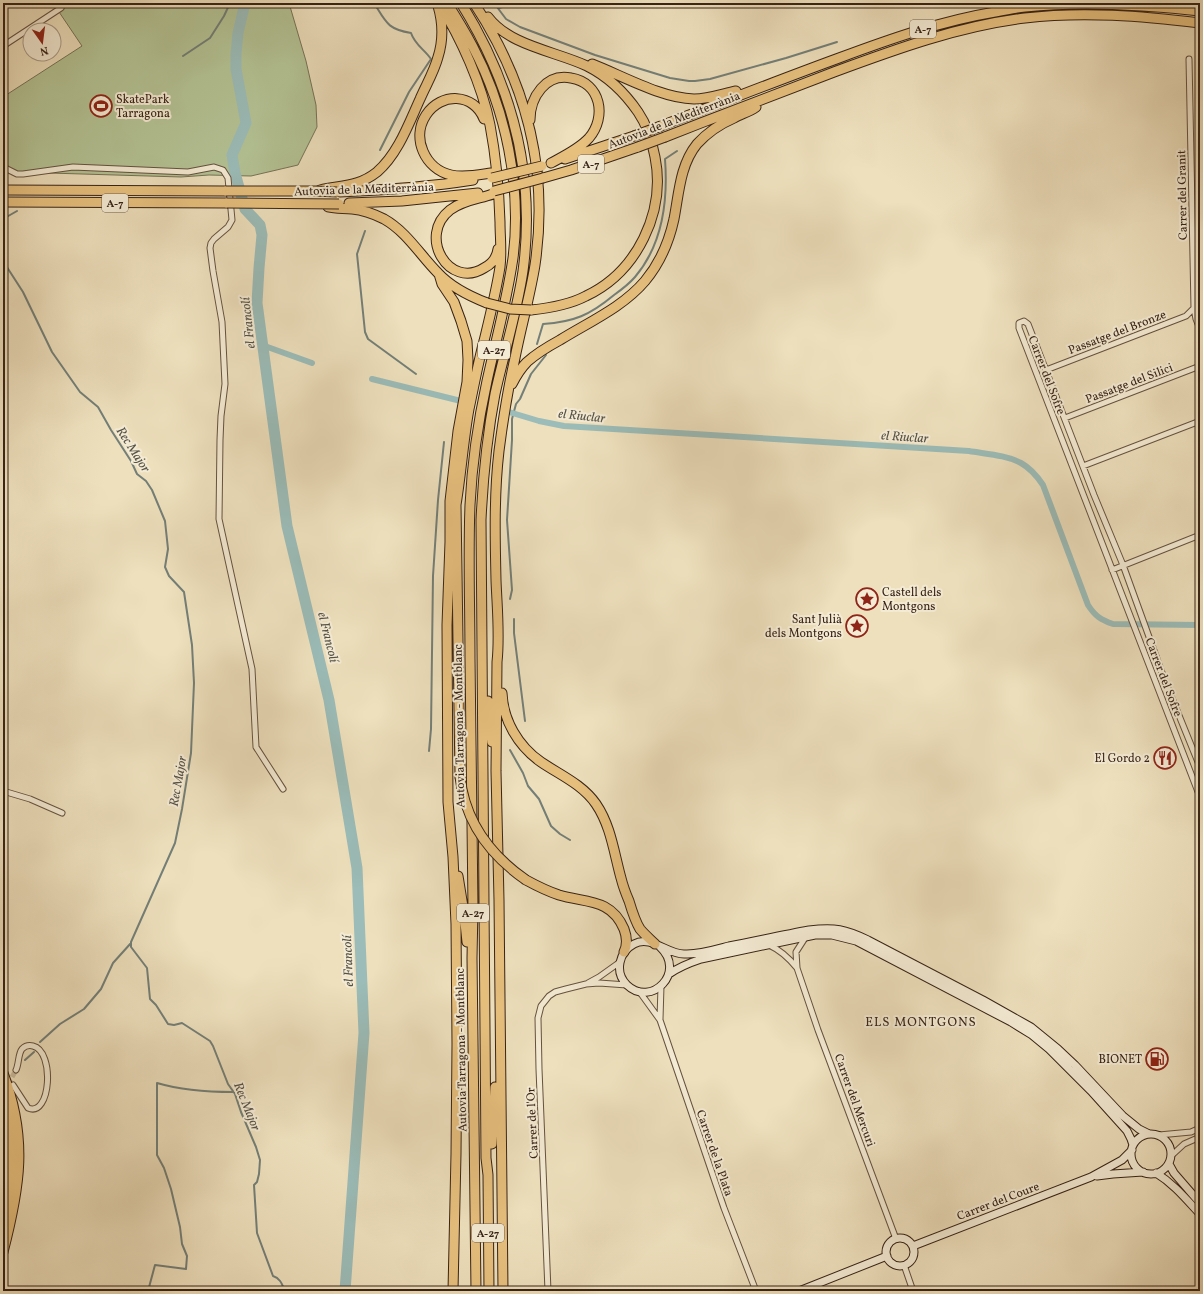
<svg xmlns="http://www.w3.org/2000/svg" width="1203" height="1294" viewBox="0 0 1203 1294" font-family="Vollkorn,serif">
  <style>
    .green { fill: #b4c395; stroke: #767356 }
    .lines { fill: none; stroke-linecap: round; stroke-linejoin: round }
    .stream { stroke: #737f78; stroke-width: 2 }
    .canal { stroke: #9bbcb8; stroke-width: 6 }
    .river { stroke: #9bbcb8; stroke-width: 11 }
    .street-tunnel { stroke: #c9ba9c; stroke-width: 5; stroke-dasharray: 5 2.5; stroke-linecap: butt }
    .street-casing { stroke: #655240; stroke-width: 7 }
    .secondary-casing { stroke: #372317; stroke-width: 9 }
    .highway-casing { stroke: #372317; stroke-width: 11 }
    .street { stroke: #f4ebd4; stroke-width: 5 }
    .secondary { stroke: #f4ebd4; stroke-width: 7 }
    .highway { stroke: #e7c07e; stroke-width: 9 }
    .highway-bridge-casing { stroke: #372317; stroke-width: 11; stroke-linecap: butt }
    .highway-bridge { stroke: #e7c07e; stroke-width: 9 }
    .labels { text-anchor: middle; stroke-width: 4; stroke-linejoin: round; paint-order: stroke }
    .shield { fill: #f4ebd4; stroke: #705f50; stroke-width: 1 }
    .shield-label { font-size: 11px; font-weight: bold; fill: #372317 }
    .poi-label { font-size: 12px; fill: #372317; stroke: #f4ebd4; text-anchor: end }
    .street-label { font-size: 12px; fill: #372317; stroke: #f4ebd4 }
    .water-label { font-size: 13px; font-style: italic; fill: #555147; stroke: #f4ebd4 }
    .neighbourhood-label { font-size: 13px; letter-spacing: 1px; fill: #372317; stroke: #f4ebd4 }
  </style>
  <rect width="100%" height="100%" fill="#eee0bd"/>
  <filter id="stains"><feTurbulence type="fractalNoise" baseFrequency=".005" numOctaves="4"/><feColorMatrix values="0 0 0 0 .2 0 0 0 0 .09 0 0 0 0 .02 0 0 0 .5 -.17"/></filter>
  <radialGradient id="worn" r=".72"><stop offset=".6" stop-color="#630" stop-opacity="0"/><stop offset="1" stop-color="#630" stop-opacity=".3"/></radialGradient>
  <path class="green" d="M53,3h236l17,58 10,44 1,22 -19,38 -47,11 -42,-1 -28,2 -165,-5 -7,-2 -6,-10v-63l79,-51z"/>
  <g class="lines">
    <path class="stream" d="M374,3c12,19 13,26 37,30 4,12 13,16 20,26l-22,33 -29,58
      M494,3l12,16 14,8 75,28 75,23 19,3h6l15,-2 76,-21 51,-16
      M499,8l17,-5
      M183,56l27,-18 14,-22 6,-13
      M3,219l14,-8
      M365,231l-8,23 8,78 3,7 48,35
      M3,261l20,31 29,60 28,40 18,15 13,23 20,31 6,13 9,7 6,9 13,31 3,28 -3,18 4,9 15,16 8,53 2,38 -3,70 -9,56 -7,34 -44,99v5l16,21 3,31 6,6 12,19 6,1 8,-2 28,18 3,5 15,38 7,10 6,18 15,35 4,13 -1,14 -2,8 -3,3 3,48 16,43c7,2 9,8 12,15
      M537,344l6,-20c31,-2 47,-9 71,-29 7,-5 15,-11 21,-18 28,-33 33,-78 30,-118l12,-8
      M510,599l2,-9 -5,-70 5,-80v-21l4,-15 4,-5 11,-25 15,-19
      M514,619v14l11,88
      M510,750l13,23 5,13 11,13 12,27 9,8 10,6
      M429,751l2,-22 2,-153 5,-76 6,-58
      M40,1042l20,-18 24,-15 17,-20 12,-26 18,-20
      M25,1060l9,-8
      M148,1291l7,-26 31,4 1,-13 -5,-12 -2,-17 -9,-38 -7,-21 -7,-13v-72c24,7 51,9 76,9"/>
    <path class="canal" d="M262,345l50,18
      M372,379l89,22
      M509,412l30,9 25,5 405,25c17,3 37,4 52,12 9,5 16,13 22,22l45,120c7,11 13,15 25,19l87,1"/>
    <path class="river" d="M245,3l-7,30 -2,21v15l10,54 -14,32 3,18 10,36 15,16 2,10 -3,33 -2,35 30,223 42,174 28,168 7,165 -19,258"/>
    <path class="street-tunnel" d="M3,1089l8,-10 5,-9"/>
    <g class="street-casing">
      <path id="street" d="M3,46l58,-38
        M1189,59l5,249 2,11 4,10
        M3,167l14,7h6l50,-7 115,5 26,-5 9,3 5,8 4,42 -4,7 -14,12 -3,4 -1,5 3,23 9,51 3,62 -4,32 -1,24 -1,79 33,150 4,78 27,42
        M1046,370l140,-54 8,-8
        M1065,418l135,-52
        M1083,466l117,-45
        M1112,570l88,-35
        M1200,767l-35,-86 -42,-116 -29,-70 -66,-171 -4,-3 -5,2v5l181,469
        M3,791l27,8 32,14
        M805,938l-9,14 1,16 21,62 78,209
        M769,945c11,5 20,13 28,23
        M588,983l11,-6 21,-15
        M639,991l21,29 64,188 32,83
        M660,1019l1,-33
        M13,1085l15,23c23,10 27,-57 5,-62 -4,-1 -8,0 -11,3 -4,5 -3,15 -6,21
        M1159,1135l32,-3 9,-4
        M1171,1156l13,-12 16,-7
        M904,1265l9,26
        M548,1291l-9,-222 -1,-51 3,-12 8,-10 6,-4 11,-3 20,-5 13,-1 28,2"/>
    </g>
    <g class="secondary-casing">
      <path id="secondary" d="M660,947c27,25 -9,61 -33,38 -13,-13 -8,-33 7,-41 17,-9 33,10 50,10 14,1 30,-4 45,-8 26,-5 53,-11 80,-16 26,-3 36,-1 59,10l115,60 48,27 27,22 17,16 48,51 16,13 10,5
        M669,974c10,-7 20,-11 32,-15l114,-24h17l24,6 155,81 21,13 17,14 42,42 36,40 4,8 2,6
        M1131 1154a20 20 0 1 1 40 0a20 20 0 1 1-40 0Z
        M1169,1164l5,9 26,30
        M1156,1173c18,11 30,26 44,41
        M1097,1176l16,-2 30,-2
        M886 1252a14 14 0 1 1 28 0a14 14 0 1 1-28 0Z
        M913,1246l178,-69 31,-17 10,-10
        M799,1291l88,-35"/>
    </g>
    <g class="highway-casing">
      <path id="highway" d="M439,3c22,35 43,82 51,122 6,32 9,64 10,97 0,15 2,30 0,45 -4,25 -10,49 -16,74 -6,22 -10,45 -15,68 -6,33 -8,68 -14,102
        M447,3c9,14 18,29 26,44 33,63 49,140 40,211 -6,42 -17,82 -26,123 -9,41 -15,82 -17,124 -2,51 0,102 0,153 1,83 2,167 3,250l-1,50 4,333
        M461,3c51,82 75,171 62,268 -6,41 -19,82 -28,123 -8,42 -12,84 -14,126l5,638 2,17 1,116
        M474,3c52,79 75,167 61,262 -5,31 -14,62 -20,93 -7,30 -12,62 -16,93 -5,43 -4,87 -3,129 1,27 4,55 1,82l-1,109 3,129 4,391
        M488,17c22,29 67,34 99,49 20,10 38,27 51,46 9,13 14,29 17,45 11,55 -18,115 -69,139 -17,9 -36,12 -55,14
        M592,64c31,12 69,34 102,35 14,0 28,-5 42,-8
        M484,119c-10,-26 -43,-27 -58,-4 -15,23 -1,54 25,60 13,3 27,0 40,-2
        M530,120c0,-23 16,-47 41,-42 30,5 36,39 18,60 -10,11 -25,18 -38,25
        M661,126c59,-23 118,-46 178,-68 51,-19 102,-37 156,-46 10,-2 20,-4 30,-5 58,-6 117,-2 175,4
        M665,137c56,-22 112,-43 169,-65 62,-23 125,-46 191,-54 58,-7 117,-2 175,5
        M565,159l69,-23
        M543,178l28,-8 67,-23
        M3,190l223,1
        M320,190c22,-5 38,-3 57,-18 21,-18 32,-49 43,-73 6,-14 14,-27 18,-42 5,-16 5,-34 0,-51
        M340,192c45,-2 89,-5 133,-12
        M493,194c-14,5 -30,6 -43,16 -33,26 -1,80 34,58 8,-4 13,-11 14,-19
        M3,202l224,1
        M349,203l53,-2 76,-8
        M328,207c8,2 16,1 24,2 12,1 22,5 32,10 23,13 36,36 54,54 13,14 31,23 49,30
        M439,274l3,10 12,18 7,19 6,20 1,19 -1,22 -9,49 -8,70v41l-3,83 1,177 5,55 3,67 1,120 -1,110 -3,137
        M512,384c4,-8 9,-16 15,-22 10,-9 22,-16 33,-22 29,-18 63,-33 85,-59 15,-18 24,-39 29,-62 5,-26 6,-54 23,-75 10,-11 23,-20 37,-26 7,-4 15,-6 22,-11
        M456,505l4,272
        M502,693c1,27 16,53 39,69 19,13 41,22 55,42 15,22 18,49 25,74 2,8 5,16 8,23 3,10 6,20 11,28 5,6 10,10 15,15
        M488,701l4,41
        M458,876l6,37 3,29
        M526,880c11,6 21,11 33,15 26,8 52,3 65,34 3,8 4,15 0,23
        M3,1073c25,65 17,114 0,179
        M3,1100c11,39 9,78 0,117
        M492,1144l3,-57"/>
    </g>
    <use href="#street" class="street"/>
    <use href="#secondary" class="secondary"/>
    <use href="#highway" class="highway"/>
    <g class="highway-bridge-casing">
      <path id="highway-bridge" d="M634,136l27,-10
        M638,147l27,-10
        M492,178l50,-12
        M226,191h89l22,1
        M494,191l49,-13
        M227,203l112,1
        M487,303l23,6 21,1
        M460,777c5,44 30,78 66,103"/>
    </g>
    <use href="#highway-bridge" class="highway-bridge"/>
  </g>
  <defs>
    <g id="stadium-ring" transform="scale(1.15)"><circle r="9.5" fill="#f4ebd4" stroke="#8f2418" stroke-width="1.5"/><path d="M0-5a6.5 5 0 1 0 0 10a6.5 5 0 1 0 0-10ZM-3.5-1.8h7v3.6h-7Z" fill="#8f2418"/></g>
    <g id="sight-ring" transform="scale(1.15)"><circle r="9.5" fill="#f4ebd4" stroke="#8f2418" stroke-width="1.5"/><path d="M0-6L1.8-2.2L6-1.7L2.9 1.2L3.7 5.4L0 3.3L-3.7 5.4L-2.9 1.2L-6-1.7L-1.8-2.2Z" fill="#8f2418"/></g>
    <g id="restaurant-ring" transform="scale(1.15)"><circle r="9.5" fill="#f4ebd4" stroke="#8f2418" stroke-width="1.5"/><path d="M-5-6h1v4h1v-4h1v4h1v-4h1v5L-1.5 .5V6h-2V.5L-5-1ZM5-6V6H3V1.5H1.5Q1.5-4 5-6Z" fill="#8f2418"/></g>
    <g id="fuel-ring" transform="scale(1.15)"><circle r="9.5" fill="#f4ebd4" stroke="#8f2418" stroke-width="1.5"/><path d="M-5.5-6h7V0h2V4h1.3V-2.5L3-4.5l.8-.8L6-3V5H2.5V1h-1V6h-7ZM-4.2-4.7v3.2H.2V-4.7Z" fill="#8f2418"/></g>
  </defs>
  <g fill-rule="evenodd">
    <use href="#stadium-ring" x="101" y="106"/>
    <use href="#sight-ring" x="867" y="599"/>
    <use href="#sight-ring" x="857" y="626"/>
    <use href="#restaurant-ring" x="1165" y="758"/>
    <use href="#fuel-ring" x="1157" y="1059"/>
  </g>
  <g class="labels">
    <g class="shield">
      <rect x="910" y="20" width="26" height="18" rx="3"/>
      <rect x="578" y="155" width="26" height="18" rx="3"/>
      <rect x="102" y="194" width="26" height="18" rx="3"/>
      <rect x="478" y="341" width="32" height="18" rx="3"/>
      <rect x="457" y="904" width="32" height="18" rx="3"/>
      <rect x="472" y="1224" width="32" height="18" rx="3"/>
    </g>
    <g class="shield-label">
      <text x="923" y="33">A-7</text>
      <text x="591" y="168">A-7</text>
      <text x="115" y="207">A-7</text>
      <text x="494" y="354">A-27</text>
      <text x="473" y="917">A-27</text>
      <text x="488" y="1237">A-27</text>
    </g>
    <g class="poi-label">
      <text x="116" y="103" text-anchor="start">SkatePark<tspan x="116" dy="14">Tarragona</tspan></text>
      <text x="882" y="596" text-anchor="start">Castell dels<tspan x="882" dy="14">Montgons</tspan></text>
      <text x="842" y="623">Sant Julià<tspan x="842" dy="14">dels Montgons</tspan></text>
      <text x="1150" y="762">El Gordo 2</text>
      <text x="1142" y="1063">BIONET</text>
    </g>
    <g class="street-label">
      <text transform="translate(674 120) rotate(-21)" y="4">Autovia de la Mediterrània</text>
      <text transform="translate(364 189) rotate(-2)" y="4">Autovia de la Mediterrània</text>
      <text transform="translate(1182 195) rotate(-91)" y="4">Carrer del Granit</text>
      <text transform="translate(1117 332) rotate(-21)" y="4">Passatge del Bronze</text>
      <text transform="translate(1047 375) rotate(69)" y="4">Carrer del Sofre</text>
      <text transform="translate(1129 383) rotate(-21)" y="4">Passatge del Silici</text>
      <text transform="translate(1164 677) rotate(69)" y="4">Carrer del Sofre</text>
      <text transform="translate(459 726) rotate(-91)" y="4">Autovia Tarragona - Montblanc</text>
      <text transform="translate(461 1050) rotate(-91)" y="4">Autovia Tarragona - Montblanc</text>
      <text transform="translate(855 1100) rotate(70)" y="4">Carrer del Mercuri</text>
      <text transform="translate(532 1123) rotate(-93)" y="4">Carrer de l'Or</text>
      <text transform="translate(715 1153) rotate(71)" y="4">Carrer de la Plata</text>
      <text transform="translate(998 1201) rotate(-21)" y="4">Carrer del Coure</text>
    </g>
    <g class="water-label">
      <text transform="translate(247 323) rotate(-96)" y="5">el Francolí</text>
      <text transform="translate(582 415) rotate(6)" y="5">el Riuclar</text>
      <text transform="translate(905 436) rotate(4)" y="5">el Riuclar</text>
      <text transform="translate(134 449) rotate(57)" y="5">Rec Major</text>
      <text transform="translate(329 637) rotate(76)" y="5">el Francolí</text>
      <text transform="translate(177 781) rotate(-80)" y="5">Rec Major</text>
      <text transform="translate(347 961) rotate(-92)" y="5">el Francolí</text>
      <text transform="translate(248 1106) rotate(68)" y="5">Rec Major</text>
    </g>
    <g class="neighbourhood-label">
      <text x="921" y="1026">ELS MONTGONS</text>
    </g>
  </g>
  <rect width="1203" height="1294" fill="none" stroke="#eee0bd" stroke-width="16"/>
  <rect x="4" y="4" width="1195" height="1286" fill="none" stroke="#372317" stroke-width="2"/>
  <rect x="8" y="8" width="1187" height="1278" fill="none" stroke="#372317"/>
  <g transform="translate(42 42) rotate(166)"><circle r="19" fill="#f4ebd4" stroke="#a89b88"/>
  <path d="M0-3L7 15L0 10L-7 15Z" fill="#8f2418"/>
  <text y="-6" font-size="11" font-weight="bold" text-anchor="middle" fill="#372317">N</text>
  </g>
  <rect width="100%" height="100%" filter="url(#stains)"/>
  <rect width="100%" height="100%" fill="url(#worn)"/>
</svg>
